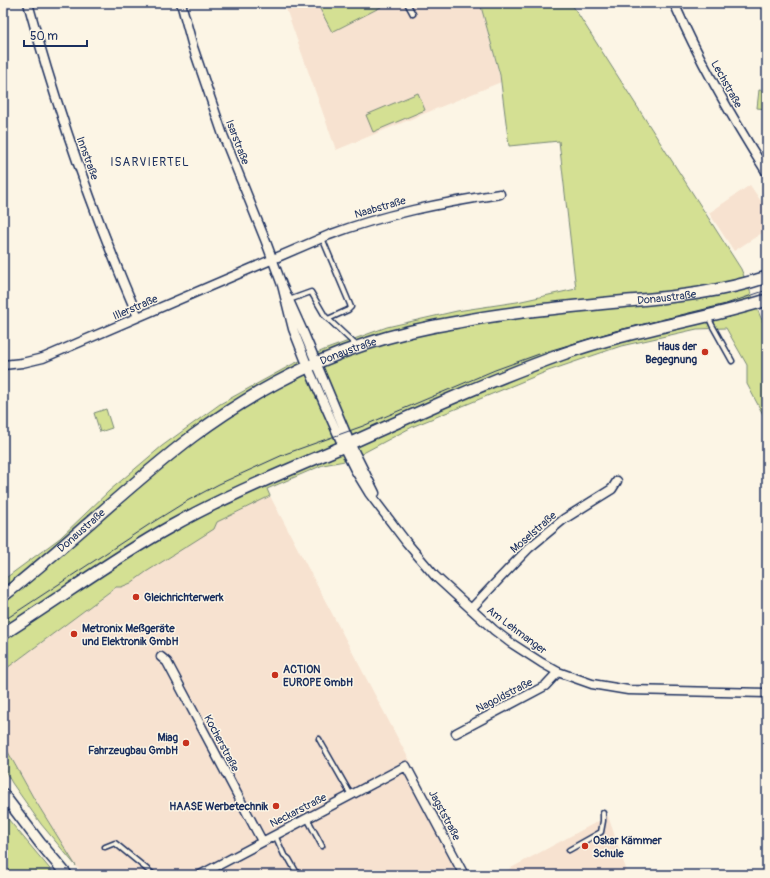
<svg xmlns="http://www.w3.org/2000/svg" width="770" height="878" viewBox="0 0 770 878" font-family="Pangolin,sans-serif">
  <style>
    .built { fill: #f7e2d0 }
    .green { fill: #d4e093; stroke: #788878 }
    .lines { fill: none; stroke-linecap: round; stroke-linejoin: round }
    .service-casing { stroke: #1b2f5e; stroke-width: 7 }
    .minor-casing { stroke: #1b2f5e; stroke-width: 11 }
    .tertiary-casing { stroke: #1b2f5e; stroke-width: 13 }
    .secondary-casing { stroke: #1b2f5e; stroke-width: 14 }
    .service { stroke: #fcf5e5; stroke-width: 4 }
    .minor { stroke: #fcf5e5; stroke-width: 8 }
    .tertiary { stroke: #fcf5e5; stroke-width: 10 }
    .secondary { stroke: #fcf5e5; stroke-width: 11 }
    .tram { stroke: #1b2f5e; stroke-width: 1 }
    .poi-dot { fill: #c8321e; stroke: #fcf5e5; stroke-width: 1.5 }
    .labels { text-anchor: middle; stroke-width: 3; stroke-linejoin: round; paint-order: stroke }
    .street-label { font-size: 11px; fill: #1b2f5e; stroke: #fcf5e5 }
    .poi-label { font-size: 11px; font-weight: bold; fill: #1b2f5e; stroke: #fcf5e5; text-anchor: start }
    .neighbourhood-label { font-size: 12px; letter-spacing: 1px; fill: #1b2f5e; stroke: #fcf5e5 }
  </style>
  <rect width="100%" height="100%" fill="#fcf5e5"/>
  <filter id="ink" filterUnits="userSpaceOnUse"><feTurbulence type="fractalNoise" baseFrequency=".025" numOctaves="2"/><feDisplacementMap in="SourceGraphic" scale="8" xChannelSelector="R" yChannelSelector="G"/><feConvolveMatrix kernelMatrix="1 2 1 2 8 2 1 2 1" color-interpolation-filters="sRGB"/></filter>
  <g filter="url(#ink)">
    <path class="built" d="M284,3h196l21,79 -165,68z
      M750,185l17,25v14l-5,3 3,4 -31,20 -25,-38z
      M270,496l200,379h-386l-8,-9 -43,-69 -30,-54v-72l113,-84 101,-65z
      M608,816l20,59h-130z"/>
    <path class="green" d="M328,3h51l2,4 -49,25 -13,-25z
      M480,3h91l170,266 20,49 6,11v93l-20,-38v-19l-21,-37 -29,1 -76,17 -73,25 -134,55 -64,34 -27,5 -56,24 3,7 -53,26 -3,7 -68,43 -15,11 -10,4h-5l-113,84v-91l57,-42 49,-47 53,-45 58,-42 73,-40 31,-14 63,-23 70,-16 60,-9 59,-13 -17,-148 -50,5 -9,-71z
      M759,90l8,1v18l-10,-1z
      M418,93l7,17 -52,22 -7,-17z
      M106,409l6,19 -12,4 -6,-19z
      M3,743l30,54 43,69 -35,-42 -29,-41 -9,-16z
      M3,813l52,62h-52z"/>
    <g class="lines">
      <g class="service-casing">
        <path id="service" d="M407,3l6,11
          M322,238l29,69 -3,3 -20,9
          M289,300l22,-8 14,24 32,30
          M709,318l3,7 20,36
          M319,739l32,56
          M307,818l15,28
          M275,835l9,20 5,4 9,16
          M105,847l10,-4 39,32
          M569,850l32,-18 2,-11v-8"/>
      </g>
      <g class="minor-casing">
        <path id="minor" d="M28,3c29,107 66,212 110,314
          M181,3l12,44 30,88 43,107 16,43 23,51 45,107 25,50
          M674,3c26,59 58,115 93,170
          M282,285l11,44 15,38 35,79 12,24 14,23 38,50 28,33 59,54 17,13 31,20 16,9 34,12 36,6 139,3
          M3,365l19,-2 21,-5 286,-123c56,-21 112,-32 171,-41
          M471,609l30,-32 28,-29 35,-29 48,-30 5,-8
          M161,657l6,5 95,179
          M456,733l89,-47 13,-14
          M200,875l206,-109 58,109"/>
      </g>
      <g class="tertiary-casing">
        <path id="tertiary" d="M3,794l37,49 27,32"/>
      </g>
      <g class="secondary-casing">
        <g id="secondary">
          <path id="s1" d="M3,596c65,-51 124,-110 190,-160 51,-38 113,-73 173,-92 30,-10 61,-17 92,-22 56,-11 113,-15 170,-21 47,-4 94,-9 139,-24"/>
          <path d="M3,634c56,-35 109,-75 167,-107 55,-31 114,-55 172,-80 73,-33 146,-66 221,-93 67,-24 137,-33 204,-54"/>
        </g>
      </g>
      <use href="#service" class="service"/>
      <use href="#minor" class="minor"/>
      <use href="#tertiary" class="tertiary"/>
      <use href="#secondary" class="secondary"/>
      <path class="tram" d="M3,621l147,-97 37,-23 32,-17 66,-30 78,-28 132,-56 47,-17 73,-22 111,-27 41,-14"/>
    </g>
  </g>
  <g class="poi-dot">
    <circle cx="705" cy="352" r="4"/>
    <circle cx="136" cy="597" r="4"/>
    <circle cx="74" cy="634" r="4"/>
    <circle cx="275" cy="675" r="4"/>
    <circle cx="186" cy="743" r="4"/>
    <circle cx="276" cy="806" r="4"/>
    <circle cx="585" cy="846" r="4"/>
  </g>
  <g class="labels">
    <g class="street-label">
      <text transform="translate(727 84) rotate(61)" y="4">Lechstraße</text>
      <text transform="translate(238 142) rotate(69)" y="4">Isarstraße</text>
      <text transform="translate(88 158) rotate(70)" y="4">Innstraße</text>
      <text transform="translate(380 207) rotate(-16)" y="4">Naabstraße</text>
      <text dy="4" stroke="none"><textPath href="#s1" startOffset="750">Donaustraße</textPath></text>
      <text transform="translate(135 307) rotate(-23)" y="4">Illerstraße</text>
      <text dy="4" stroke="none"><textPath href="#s1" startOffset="426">Donaustraße</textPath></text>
      <text dy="4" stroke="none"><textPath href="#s1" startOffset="102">Donaustraße</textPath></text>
      <text transform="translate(533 532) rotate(-41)" y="4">Moselstraße</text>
      <text transform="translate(517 630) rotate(37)" y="4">Am Lehmanger</text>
      <text transform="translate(504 695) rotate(-27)" y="4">Nagoldstraße</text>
      <text transform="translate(222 743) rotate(62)" y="4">Kocherstraße</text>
      <text transform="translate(298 810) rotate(-27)" y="4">Neckarstraße</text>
      <text transform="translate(445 815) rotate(62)" y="4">Jagststraße</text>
    </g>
    <g class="poi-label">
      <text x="697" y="350" text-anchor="end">Haus der<tspan x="697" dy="13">Begegnung</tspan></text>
      <text x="144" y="601">Gleichrichterwerk</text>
      <text x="82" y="632">Metronix Meßgeräte<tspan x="82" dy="13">und Elektronik GmbH</tspan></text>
      <text x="283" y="673">ACTION<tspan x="283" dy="13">EUROPE GmbH</tspan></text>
      <text x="178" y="741" text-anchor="end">Miag<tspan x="178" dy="13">Fahrzeugbau GmbH</tspan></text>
      <text x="268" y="810" text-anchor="end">HAASE Werbetechnik</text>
      <text x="593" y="844">Oskar Kämmer<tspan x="593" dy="13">Schule</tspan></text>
    </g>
    <g class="neighbourhood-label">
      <text x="150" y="166">ISARVIERTEL</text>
    </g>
  </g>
  <rect width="770" height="878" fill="none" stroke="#fcf5e5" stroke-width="16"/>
  <rect x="8" y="8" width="754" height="862" fill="none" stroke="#1b2f5e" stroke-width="1.5" filter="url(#ink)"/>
  <path d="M24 40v6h63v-6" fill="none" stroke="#1b2f5e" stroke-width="2"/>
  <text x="30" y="40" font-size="12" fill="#1b2f5e" stroke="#fcf5e5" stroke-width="3" paint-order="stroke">50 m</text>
</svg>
